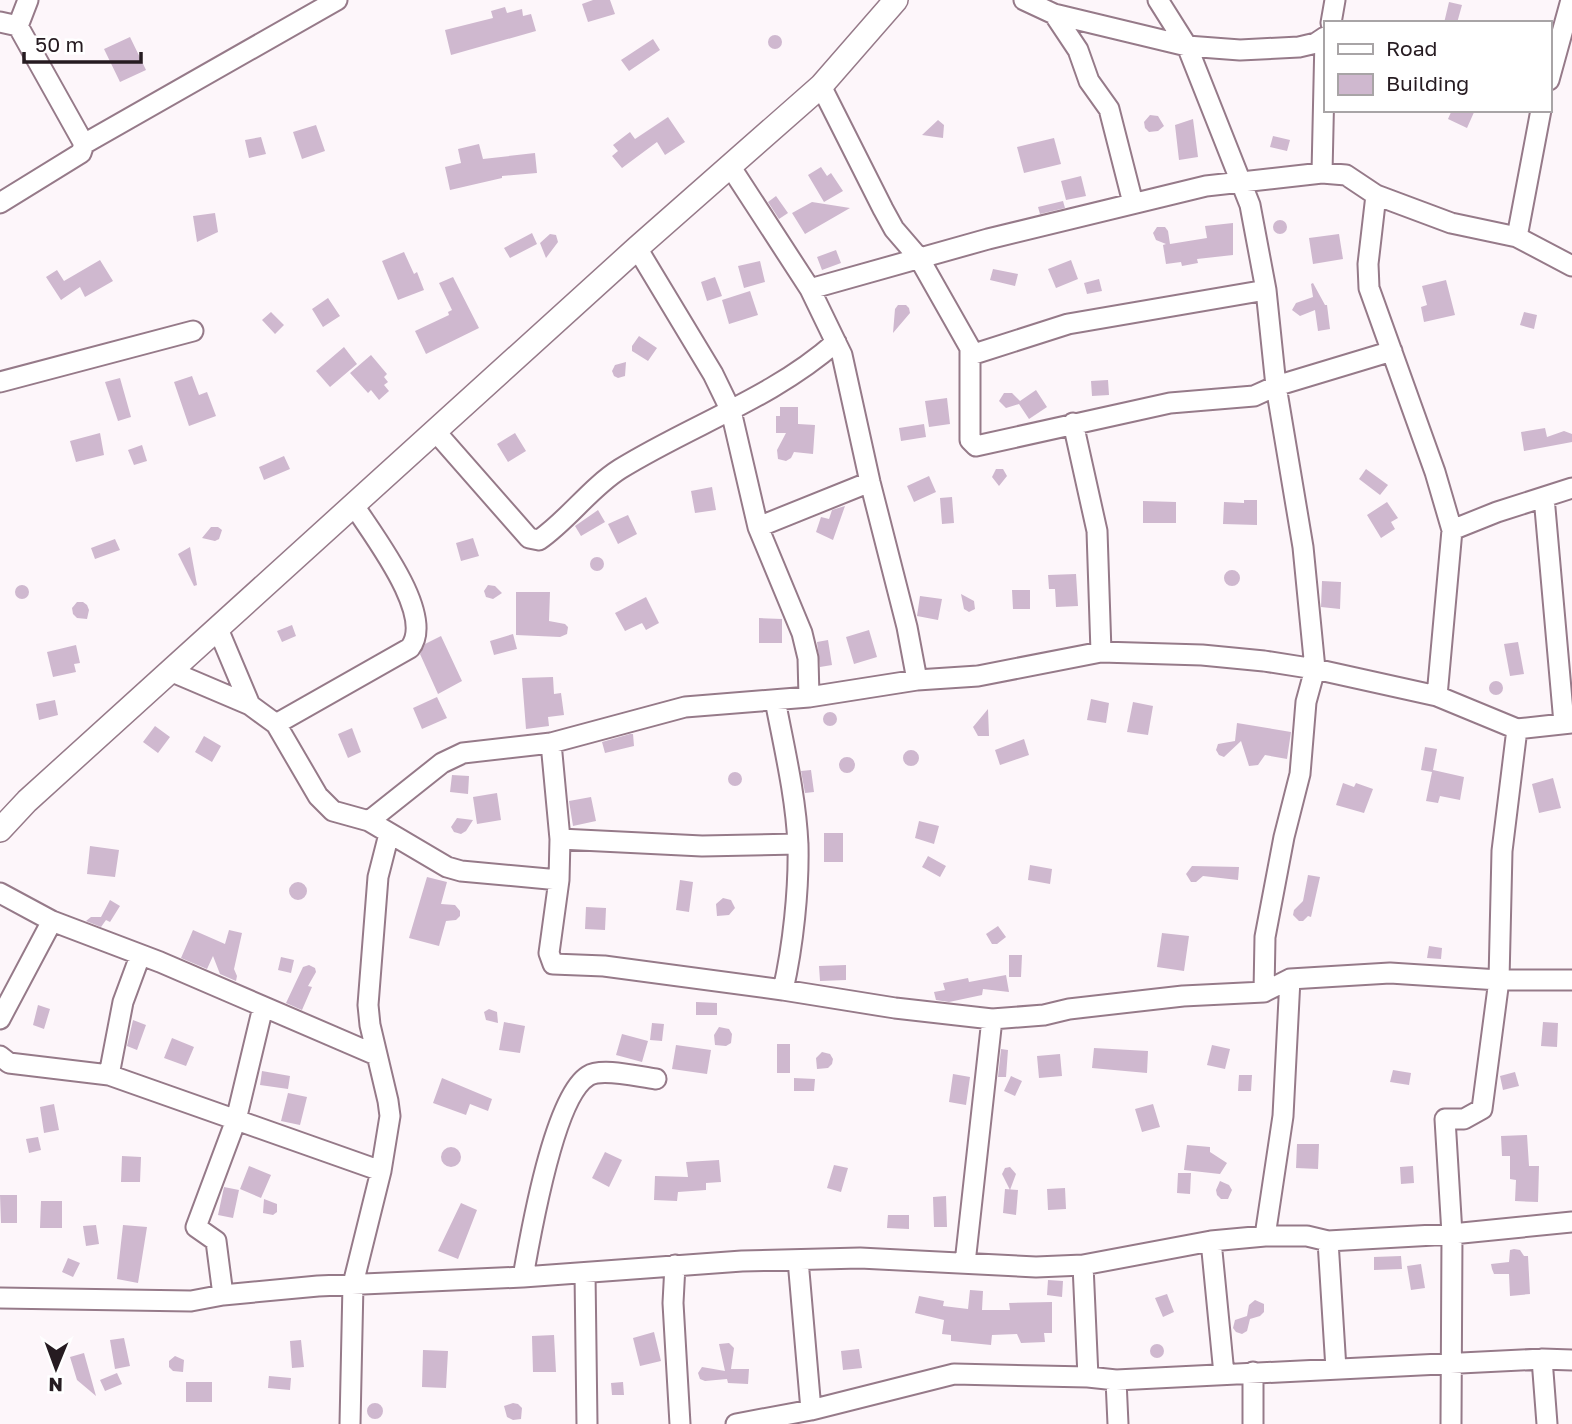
<svg xmlns="http://www.w3.org/2000/svg" width="1572" height="1424" viewBox="0 0 1572 1424" font-family="'Golos Text',sans-serif">
  <style>
    .building { fill: #cfb8cf }
    .lines { fill: none; stroke-linecap: round; stroke-linejoin: round }
    .minor-casing { stroke: #967a89; stroke-width: 23 }
    .tertiary-casing { stroke: #967a89; stroke-width: 26 }
    .minor { stroke: #fff; stroke-width: 19 }
    .tertiary { stroke: #fff; stroke-width: 23 }
  </style>
  <rect width="100%" height="100%" fill="#fdf6fa"/>
  <path class="building" d="M593,0h17l5,14 -27,8 -6,-18z
    M1449,2l13,3 -5,18h-13z
    M505,7l2,6 15,-4 1,7 8,-2 5,17 -85,24 -6,-25 48,-12 -2,-7z
    M768 42a7 7 0 1 1 14 0a7 7 0 1 1-14 0Z
    M130,37l16,33 -26,12 -16,-33z
    M653,39l7,11 -31,21 -8,-11z
    M1452,110h23l-8,18 -19,-9z
    M1150,115l8,1 6,10 -6,5 -9,1 -4,-4 -1,-6z
    M668,117l17,25 -20,13 -8,-13 -35,26 -10,-12 6,-5 -5,-6 17,-13 5,7z
    M1193,119l5,38 -19,3 -4,-35z
    M938,120l6,5 -1,13 -21,-3z
    M316,125l9,26 -23,8 -9,-27z
    M1273,136l17,4 -3,11 -17,-4z
    M261,137l5,17 -17,4 -4,-18z
    M1054,138l7,26 -37,9 -7,-26z
    M479,144l4,15 52,-6 2,20 -35,3v2l-52,12 -5,-23 16,-4 -3,-14z
    M821,167l6,9 4,-3 12,18 -19,11 -16,-27z
    M1081,176l5,20 -20,4 -5,-19z
    M776,196l12,17 -9,6 -11,-17z
    M1063,201l2,7 -25,6 -2,-7z
    M812,202l38,6 -45,26 -13,-21z
    M215,213l3,19 -21,10 -4,-26z
    M1273 227a7 7 0 1 1 14 0a7 7 0 1 1-14 0Z
    M1233,223v32l-36,4 1,4 -16,3 -1,-4 -15,2 -3,-19 3,-1 -10,-4 -3,-7 4,-6h8l3,4 2,13 37,-6 -2,-12z
    M532,233l5,11 -27,14 -6,-10z
    M550,234l6,1 2,7 -12,16 -6,-15z
    M1339,234l4,25 -30,5 -4,-26z
    M836,250l5,13 -19,7 -5,-13z
    M404,252l10,22 3,-2 7,18 -26,10 -16,-39z
    M100,260l13,21 -28,16 -5,-10 -19,13 -15,-23 11,-7 7,11z
    M1071,260l7,19 -22,9 -8,-19z
    M760,261l5,21 -21,6 -6,-22z
    M993,269l25,5 -3,12 -25,-6z
    M453,277l26,51 -53,26 -11,-23 34,-16 -1,-3 4,-2 -13,-27z
    M715,277l7,19 -15,5 -6,-19z
    M1099,279l3,12 -15,3 -3,-11z
    M1446,280l9,35 -31,7 -3,-15 6,-2 -5,-19z
    M1313,283l12,22h2l3,24 -12,2 -3,-21 -15,6 -8,-6 4,-7 17,-6 -2,-13z
    M750,291l8,24 -29,9 -7,-24z
    M328,298l12,18 -17,11 -11,-18z
    M898,305h8l3,3 1,5 -17,20 2,-24z
    M271,312l13,13 -9,9 -13,-14z
    M1524,312l13,3 -3,14 -14,-4z
    M639,336l18,12 -9,13 -16,-10v-5z
    M344,347l13,17 -27,23 -14,-16z
    M371,355l16,19 -3,3 4,5 -4,3 5,6 -10,9 -8,-10 -3,3 -18,-20z
    M626,362l-1,14 -7,2 -4,-2 -2,-5 3,-6z
    M192,376l7,19 8,-3 9,24 -27,10 -15,-44z
    M120,378l11,39 -13,4 -13,-39z
    M1108,380l1,15 -17,1 -1,-15z
    M1036,390l11,17 -18,12 -10,-15 -13,4 -7,-7 5,-8h8l8,8z
    M947,398l3,26 -21,3 -4,-26z
    M780,407h18v17l17,1 -2,29 -19,-2 -3,6 -5,3 -8,-2 -1,-9 9,-17h-10v-17h4z
    M924,424l2,13 -25,4 -2,-13z
    M1545,428l2,9 17,-6 8,3v8l-48,9 -3,-19z
    M100,433l4,22 -28,7 -6,-21z
    M515,433l11,18 -18,11 -11,-18z
    M142,445l5,16 -13,4 -6,-15z
    M284,456l6,13 -26,11 -5,-13z
    M996,469h7l4,7 -8,10 -7,-9z
    M1366,469l22,16 -8,10 -21,-16z
    M929,476l7,16 -22,10 -7,-16z
    M712,487l4,23 -21,3 -4,-22z
    M952,497l2,26 -12,1 -2,-26z
    M1244,500h13v25l-34,-1 1,-22 20,1z
    M1143,501l33,1v21h-33z
    M1387,502l11,16 -7,4 4,7 -14,9 -14,-23z
    M845,506l-12,34 -17,-8 5,-15 8,2 3,-9z
    M598,510l7,12 -24,14 -6,-10z
    M628,515l9,19 -19,10 -10,-20z
    M211,527h7l4,3 -3,9 -4,2 -13,-3z
    M473,538l6,18 -18,5 -5,-18z
    M115,539l5,11 -25,9 -4,-11z
    M190,547l7,38 -3,1 -16,-32z
    M590 564a7 7 0 1 1 14 0a7 7 0 1 1-14 0Z
    M1224 578a8 8 0 1 1 16 0a8 8 0 1 1-16 0Z
    M1076,574l2,32 -22,1 -1,-18h-6l-1,-14z
    M1322,581l19,1 -1,27 -19,-2z
    M15 592a7 7 0 1 1 14 0a7 7 0 1 1-14 0Z
    M488,585l7,1 7,7 -9,6 -7,-2 -2,-6z
    M1012,590h18v19h-17z
    M516,592h34l-1,29 16,3 3,3 -1,7 -7,3 -44,-2z
    M961,594l13,7 1,8 -6,3 -5,-3z
    M920,596l22,3 -4,21 -21,-4z
    M646,597l13,26 -13,7 -4,-7 -17,8 -10,-18z
    M77,602h6l4,3 2,5 -2,9 -10,-1 -4,-4 -1,-6z
    M759,618l23,1v24h-23z
    M292,625l4,11 -14,6 -5,-11z
    M869,630l8,27 -23,7 -8,-27z
    M513,634l4,15 -23,6 -4,-14z
    M441,636l21,45 -24,13 -18,-40 5,-10z
    M828,640l4,25 -12,2 -3,-25z
    M1518,642l6,32 -14,2 -6,-32z
    M76,645l4,18 -6,1 2,8 -23,5 -6,-25z
    M553,677l1,17 7,-1 3,22 -16,2 1,9 -23,3 -4,-51z
    M1489 688a7 7 0 1 1 14 0a7 7 0 1 1-14 0Z
    M437,697l10,21 -25,11 -9,-21z
    M1091,699l18,4 -3,20 -19,-3z
    M55,700l3,15 -19,5 -3,-16z
    M1133,702l20,4 -5,29 -21,-3z
    M988,709l1,27h-11l-5,-9z
    M823 719a7 7 0 1 1 14 0a7 7 0 1 1-14 0Z
    M1237,723l54,9 -4,27 -22,-4 -7,10 -9,1 -8,-25 -17,16 -5,-2 -3,-5 2,-6 17,-3z
    M155,726l15,11 -12,16 -15,-11z
    M352,728l9,24 -13,6 -10,-24z
    M630,734h3l1,12 -29,7 -3,-11z
    M204,736l17,10 -9,16 -17,-10z
    M1024,739l5,16 -29,10 -5,-15z
    M1425,747l12,2 -4,21 31,7 -4,23 -20,-4 -2,7 -12,-2 6,-29 -11,-2z
    M903 758a8 8 0 1 1 16 0a8 8 0 1 1-16 0Z
    M839 765a8 8 0 1 1 16 0a8 8 0 1 1-16 0Z
    M811,770l3,22 -9,1 -4,-22z
    M728 779a7 7 0 1 1 14 0a7 7 0 1 1-14 0Z
    M452,775l17,1 -1,18 -18,-2z
    M1553,778l8,30 -22,5 -7,-29z
    M1343,783l11,4 2,-4 17,6 -9,24 -28,-8z
    M497,793l4,27 -24,4 -4,-27z
    M591,797l5,24 -23,5 -4,-25z
    M457,818l16,2 -7,11 -5,3 -7,-2 -3,-5z
    M919,821l20,5 -5,18 -19,-6z
    M824,833h19v29h-19z
    M90,846l29,4 -4,27 -28,-3z
    M928,856l18,10 -6,11 -18,-10z
    M1030,865l22,4 -2,15 -22,-4z
    M1192,866l47,1 -1,13 -35,-4 -7,6h-5l-5,-8z
    M1308,875l12,2 -9,40 -3,-1 -5,5h-4l-6,-6 1,-5 9,-9z
    M427,877l20,5 -6,22 14,1 5,6v5l-4,4 -10,1 -7,25 -30,-8z
    M680,880l13,2 -4,30 -13,-2z
    M289 891a9 9 0 1 1 18 0a9 9 0 1 1-18 0Z
    M723,898l8,2 4,8 -6,7 -12,1 -1,-12z
    M110,900l10,6 -10,16 -4,-2 -5,7 -15,-6 5,-4h10z
    M586,907l20,1 -1,22 -20,-1z
    M998,926l8,11 -9,7h-5l-6,-10z
    M193,930l32,14 4,-14 13,3 -8,36 3,7 -1,5 -16,-7 -7,-18 -6,13 -26,-11z
    M1162,933l27,3 -5,35 -27,-4z
    M1429,946l13,2 -1,11 -14,-1z
    M1009,955h13l-1,22h-12z
    M281,957l13,3 -3,13 -13,-3z
    M309,965l6,3 1,4 -8,14 4,1 -10,23 -16,-7 17,-36z
    M846,965v15l-26,1 -1,-15z
    M1006,975l3,17 -26,-3 -1,6 -33,7 -13,-2 -2,-8 11,-2 -2,-7 25,-5 1,4z
    M696,1002l21,1v12h-21z
    M38,1005l12,4 -6,20 -11,-4z
    M489,1009l8,3 1,11 -12,-3 -2,-8z
    M133,1020l13,5 -9,25 -10,-4z
    M504,1022l21,4 -5,27 -21,-3z
    M1543,1022l15,1 -1,24 -16,-1z
    M652,1023l12,1 -2,17 -12,-1z
    M719,1027l10,2 3,5 -1,9 -5,3 -11,-1 -1,-10z
    M622,1034l26,7 -6,21 -26,-7z
    M172,1038l22,9 -8,19 -22,-8z
    M777,1044h13v29h-13z
    M676,1045l35,5 -4,24 -35,-5z
    M1212,1045l18,4 -5,20 -18,-4z
    M1094,1048l54,3 -1,22 -55,-5z
    M1001,1049l7,1 -2,27h-8z
    M822,1052l8,2 3,5 -1,5 -4,4 -11,1 -1,-11z
    M1060,1054l2,22 -23,2 -2,-22z
    M1393,1070l18,3 -2,12 -19,-3z
    M262,1071l28,5 -2,13 -28,-4z
    M1515,1072l4,14 -16,4 -3,-14z
    M953,1074l17,3 -4,28 -17,-3z
    M1239,1075h13l-1,16h-13z
    M1011,1076l11,5 -7,15 -11,-5z
    M442,1078l50,21 -4,12 -18,-7 -4,11 -33,-12z
    M794,1078l21,1 -1,12h-20z
    M288,1093l19,4 -7,28 -19,-4z
    M54,1104l5,26 -15,3 -4,-26z
    M1153,1104l7,23 -18,5 -7,-23z
    M1527,1135l2,31h10l-1,36 -23,-1 1,-21 -6,-1v-23h-8l-1,-20z
    M38,1137l3,13 -12,3 -3,-14z
    M1297,1144h22l-1,25 -22,-1z
    M1187,1145l23,2v5l17,11 -7,11 -36,-4z
    M441 1157a10 10 0 1 1 20 0a10 10 0 1 1-20 0Z
    M605,1152l17,8 -13,27 -17,-9z
    M122,1156l19,1 -1,25h-19z
    M719,1160l2,22 -15,1v7l-28,2 -1,9 -23,-1 1,-24 33,1 -2,-15z
    M834,1165l14,3 -7,24 -14,-4z
    M249,1166l22,9 -10,23 -21,-9z
    M1413,1166l1,17 -13,1 -1,-17z
    M1010,1167l6,7 -6,16 -8,-16 3,-6z
    M1178,1173h13l-1,21 -13,-1z
    M1220,1181l9,4 3,5 -4,9h-7l-4,-4 -1,-5z
    M224,1187l15,3 -6,28 -15,-3z
    M1065,1188l1,21 -18,1 -1,-21z
    M1005,1189l13,1 -2,25 -13,-2z
    M0,1195h17v28h-16z
    M946,1196l1,31h-13l-1,-30z
    M264,1199l13,5v8l-4,3 -10,-2z
    M41,1201h21v27h-22z
    M461,1203l16,7 -19,49 -20,-8z
    M888,1215h21v14l-22,-1z
    M96,1225l3,19 -13,2 -3,-20z
    M123,1225l24,2 -9,56 -21,-4z
    M1514,1249l6,1 4,6h4l2,38 -20,2 -1,-22h-15l-2,-5 -1,-5 18,-2 1,-12z
    M1401,1256l1,13 -28,1v-13z
    M68,1258l12,5 -7,14 -11,-5z
    M1421,1264l4,24 -14,2 -4,-24z
    M1048,1280l15,1 -1,16 -15,-2z
    M970,1290l13,1 -1,19h28l-1,-7 43,-1v31h-8l1,9 -24,1 -4,-9 -25,1 -1,10 -40,-4v-6l-9,-1 2,-14 -29,-7 4,-17 25,5 -1,5 25,3z
    M1167,1294l7,18 -11,5 -8,-19z
    M1255,1300l9,4v8l-4,4 -10,3 -3,12 -5,3 -6,-2 -3,-4 2,-8 12,-4 2,-11z
    M654,1332l7,29 -21,5 -7,-28z
    M554,1335l2,37h-23l-1,-36z
    M124,1338l6,28 -15,3 -5,-29z
    M301,1340l3,27 -12,1 -2,-27z
    M729,1343l5,5 -3,21h18l-1,15 -20,-1 -1,-4 -22,2 -5,-2 -2,-6 4,-6 23,4 -6,-27z
    M1150 1351a7 7 0 1 1 14 0a7 7 0 1 1-14 0Z
    M859,1349l3,19 -19,2 -2,-19z
    M423,1350l25,1 -2,37 -24,-1z
    M84,1353l12,43 -19,-16 -7,-23z
    M175,1356l9,4 -1,12 -10,-1 -4,-4v-6z
    M117,1373l5,11 -17,7 -5,-11z
    M269,1376l22,2 -1,12 -22,-2z
    M186,1382h26v20h-26z
    M623,1382l1,13h-12l-1,-12z
    M367 1411a8 8 0 1 1 16 0a8 8 0 1 1-16 0Z
    M513,1403l5,1 4,4 -1,11 -8,1 -6,-3 -3,-11z"/>
  <g class="lines">
    <g class="minor-casing">
      <path id="minor" d="M1024,0l30,14 133,32 53,4 59,-3 17,-4 9,-6
        M1158,0l29,46 63,159 16,85 10,96 27,161 12,122 -9,33 -6,72 -16,63 -19,100 -1,55
        M1054,14l24,36 11,31 20,28 24,94
        M0,22l18,4 66,118
        M1331,23l4,-23
        M18,26l10,-26
        M1549,80l22,-80
        M821,86l62,123 11,20 25,29 51,90v92l6,6 194,-43 84,-7 22,-10 116,-35
        M730,166l80,123 32,66 28,127 37,145 10,53
        M1322,173l3,-135
        M1376,195l-8,69 1,24 66,184 17,58
        M0,203l81,-50 3,-9 253,-144
        M1517,237l24,-127
        M637,248l76,126 18,37 27,116 44,106 6,25 1,39
        M810,289l178,-50 218,-53 116,-13 24,2 30,20 75,28 66,14 55,29
        M971,355l97,-31 198,-34
        M0,382l193,-51
        M1073,423l24,108 4,121
        M435,431l94,107 10,2c29,-20 51,-52 81,-71 71,-44 153,-71 216,-127
        M1544,497l20,226
        M758,527l112,-45
        M218,629l32,76
        M170,671l80,34 26,19 42,72 15,15 36,10 78,46 14,4 98,9 1,-41 -9,-96
        M1437,696l15,-166 45,-18 75,-24
        M775,700c9,47 21,97 23,145 1,45 -5,101 -15,145l112,18 97,11 52,-4 25,-6 114,-13 81,-4 26,-13 100,-6 109,7h73
        M276,724l134,-76c26,-33 -38,-114 -57,-144
        M369,821l73,-58 21,-10 88,-10 134,-36 124,-10 108,-17 61,-4 123,-24 101,3 62,6 51,8 122,27 80,33 55,-6
        M560,839l142,7 96,-2
        M559,880l-10,73 4,11 51,2 179,24
        M0,893l52,28 108,41 216,93
        M0,1019l52,-98
        M0,1056l9,7 100,12 272,96
        M109,1075l14,-73 17,-46
        M1265,1236l18,-120 7,-137
        M1211,1241l13,133
        M1328,1241l8,128
        M798,1260l13,150
        M965,1263l27,-244
        M675,1265l-2,38 7,121
        M1083,1265l5,112
        M585,1273l2,151
        M523,1277c7,-40 31,-180 65,-201 14,-9 51,1 68,3
        M223,1295l-7,-54 -20,-14 40,-107 27,-113
        M0,1298l191,3 32,-6 95,-9 205,-9 219,-16 118,-3 176,9 47,-2 128,-24 54,-5h42l21,5 124,-7 120,-12
        M1542,1359l5,65
        M1253,1372v52
        M1116,1380l2,44
        M350,1424l3,-140 28,-113 9,-55 -2,-15 -18,-76 -2,-20 10,-128 11,-43
        M736,1424l75,-14 143,-36 134,3 28,3 426,-21 30,1
        M1451,1424l1,-190 -7,-115h19l18,-10 17,-129 3,-129 15,-122"/>
    </g>
    <g class="tertiary-casing">
      <path id="tertiary" d="M0,830l27,-29 610,-553 184,-162 75,-86"/>
    </g>
    <use href="#minor" class="minor"/>
    <use href="#tertiary" class="tertiary"/>
  </g>
  <rect x="1324" y="21" width="228" height="91" fill="#ffffff" stroke="#a8a4a6" stroke-width="2"/>
  <rect x="1338" y="44" width="35" height="10" fill="#ffffff" stroke="#a8a4a6" stroke-width="2"/>
  <text x="1386" y="56" font-size="21" fill="#261b21">Road</text>
  <rect x="1338" y="74" width="35" height="21" fill="#cfb8cf" stroke="#a8a4a6" stroke-width="2"/>
  <text x="1386" y="91" font-size="21" fill="#261b21">Building</text>
  <g transform="translate(56 1368) rotate(181)" stroke="#ffffff" stroke-width="5" paint-order="stroke">
  <path d="M0-5L12 26L0 18L-12 26Z" fill="#261b21"/>
  <text y="-10" font-size="19" font-weight="bold" text-anchor="middle" fill="#261b21">N</text>
  </g>
  <path d="M24 52v10h117v-10" fill="none" stroke="#261b21" stroke-width="3.5"/>
  <text x="35" y="52" font-size="21" fill="#261b21" stroke="#ffffff" stroke-width="5" paint-order="stroke">50 m</text>
</svg>
